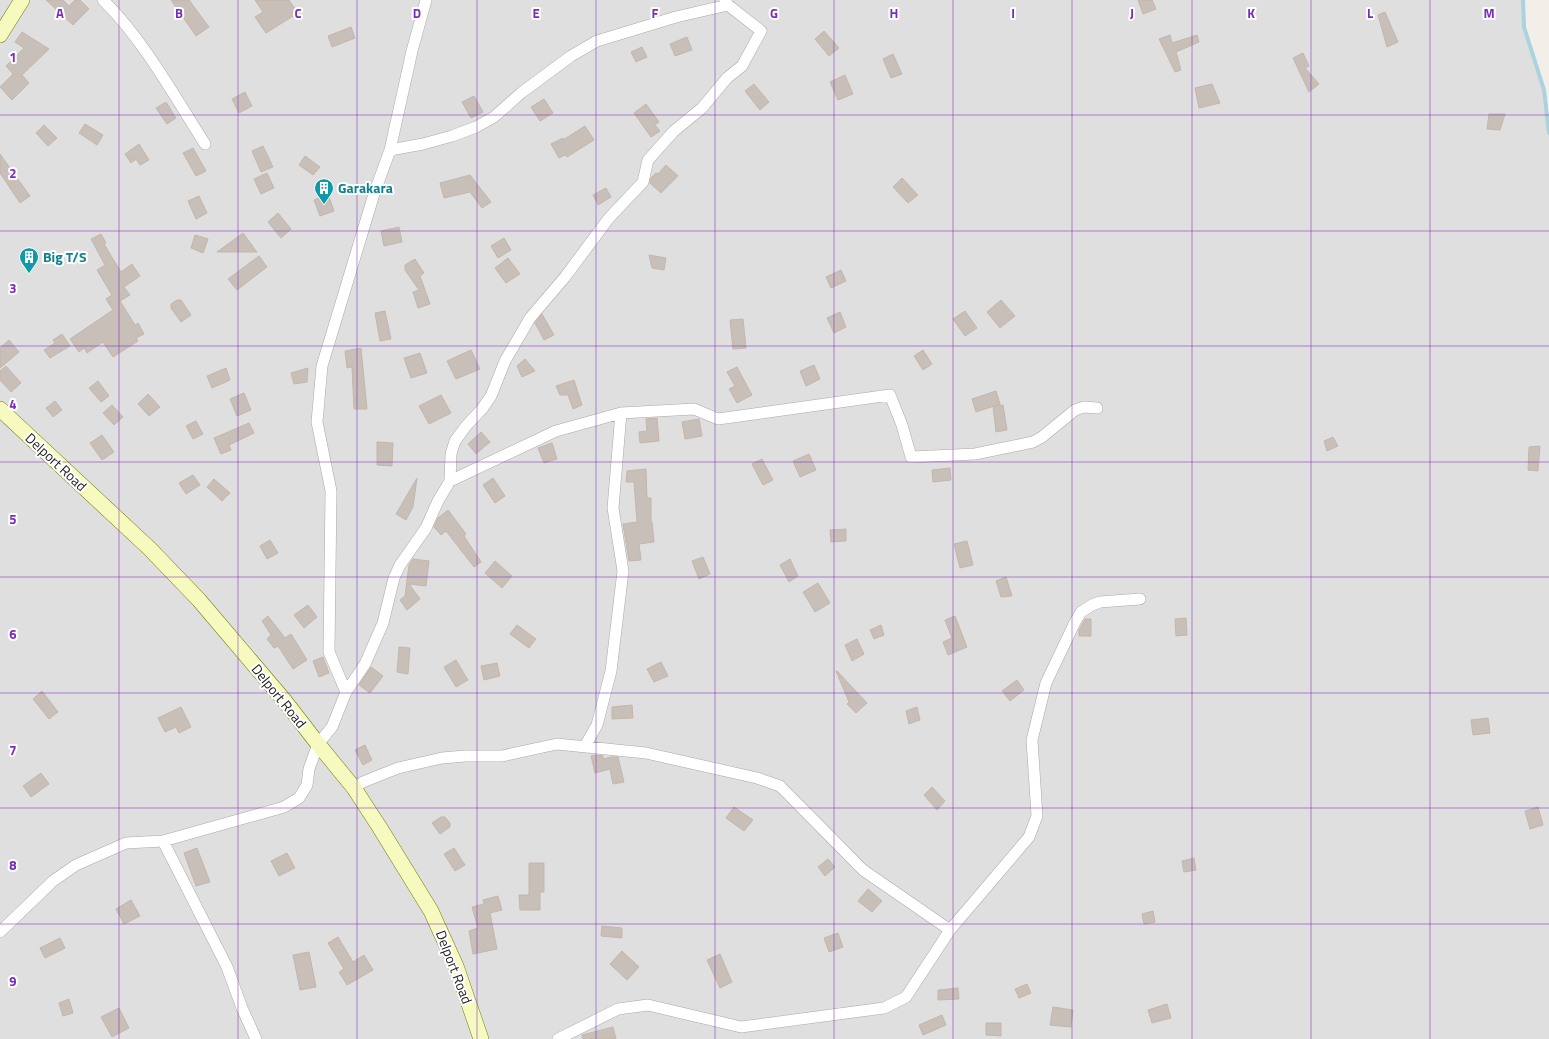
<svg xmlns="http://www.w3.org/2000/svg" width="1549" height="1039" viewBox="0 0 1549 1039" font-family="'Titillium Web',sans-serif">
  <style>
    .residential { fill: #e0dfdf }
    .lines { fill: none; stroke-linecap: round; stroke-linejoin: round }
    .stream { stroke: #aad3df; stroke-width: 4 }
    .building { fill: #c7bfb8; stroke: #c4b6ab }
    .street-casing { stroke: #a9a9a9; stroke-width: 12 }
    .secondary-casing { stroke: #707d05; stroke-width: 16 }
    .street { stroke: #fff; stroke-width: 11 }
    .secondary { stroke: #f7fabf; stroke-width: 15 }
    .grid { fill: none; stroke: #7b2cbf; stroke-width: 1; stroke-opacity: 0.55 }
    .labels { text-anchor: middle; stroke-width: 4; stroke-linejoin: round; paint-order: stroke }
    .culture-label { font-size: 14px; font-weight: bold; fill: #0d838f; stroke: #fff; text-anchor: start }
    .street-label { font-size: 14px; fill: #222; stroke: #fff }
    .grid-label { font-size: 13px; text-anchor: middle; font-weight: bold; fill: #7b2cbf; stroke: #fff; stroke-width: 4; stroke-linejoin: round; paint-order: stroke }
  </style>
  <rect width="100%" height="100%" fill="#f2efe9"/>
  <path class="residential" d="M0,0h1523l1,27 20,63 5,43v906h-1549z"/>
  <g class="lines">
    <path class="stream" d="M1523,0l1,27 20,63 5,43"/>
  </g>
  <path class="building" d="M46,0h17l6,6 6,-6h5l9,9 -16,16z
    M171,0h18l20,27 -13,9z
    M255,0h34l9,13 -32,20 -11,-16 8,-5z
    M1138,0h14l4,9 -13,5z
    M1385,12l13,30 -11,5 -9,-32z
    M351,27l4,11 -23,9 -4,-11z
    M824,31l15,17 -10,8 -14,-17z
    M22,32l27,17 -27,26 7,8 -17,17 -12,-13 13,-13 -7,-8 18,-18 -9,-6z
    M1170,35l2,8 25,-8 2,7 -23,10 5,18 -6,2 -16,-33z
    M687,37l5,13 -17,6 -5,-12z
    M642,47l5,10 -11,5 -5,-10z
    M1303,53l6,13 -4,2 14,16 -10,8 -16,-34z
    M893,54l9,20 -11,4 -8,-19z
    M845,75l8,19 -15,6 -8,-18z
    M754,84l15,18 -9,8 -15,-19z
    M1212,84l8,19 -21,5 -4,-20z
    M245,92l7,14 -13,7 -7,-14z
    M474,96l9,16 -12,6 -9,-16z
    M544,99l9,14 -13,8 -9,-14z
    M166,102l10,16 -9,6 -11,-16z
    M646,104l13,18 -4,3 5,6 -9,6 -17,-24z
    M1489,114h16l-5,16 -13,-1z
    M85,124l18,11 -6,10 -18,-12z
    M44,125l13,13 -9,8 -12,-13z
    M585,126l9,14 -27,17 -2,-2 -6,3 -8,-14 12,-6v2z
    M139,144l10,16 -9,5 -4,-6 -5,4 -6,-9z
    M263,146l10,21 -12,5 -9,-21z
    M193,148l13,23 -10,5 -13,-23z
    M0,154l30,42 -10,7 -20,-30z
    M305,156l15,11 -7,8 -14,-10z
    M666,165l12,11 -17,17 -11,-10 1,-5 5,-5 2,1z
    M267,173l7,15 -13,6 -7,-15z
    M470,175l21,27 -9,6 -12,-16 -26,6 -4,-15z
    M902,178l16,17 -10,8 -15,-16z
    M606,188l5,9 -13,8 -5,-10z
    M328,194l6,17 -14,5 -6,-16z
    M199,196l8,17 -11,6 -8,-18z
    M278,213l13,16 -10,9 -13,-16z
    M399,227l3,15 -18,4 -3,-15z
    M243,233l14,19h-40z
    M101,234l5,9 -2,1 17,28 11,-8 8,12 -16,11 6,8 -10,6 15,24 3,-2 6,11 -8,4 2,3 -25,16 -10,-15 -16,11 -3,-5 -5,4 -9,-13 43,-29 -7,-11 6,-4 -15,-25 8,-5 -14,-26z
    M195,235l13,4 -5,14 -12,-5z
    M504,238l7,12 -13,8 -7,-12z
    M649,255l17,3 -2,12 -12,-2z
    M259,256l8,11 -30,23 -9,-11z
    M508,258l12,16 -14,9 -11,-15z
    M415,259l9,14 -4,3 10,28 -12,4 -5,-16 6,-2 -14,-20v-5z
    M841,270l5,11 -15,7 -5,-11z
    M177,300h4l10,15 -10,7 -10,-14v-4z
    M1001,300l14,16 -15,12 -13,-16z
    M385,311l6,28 -11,2 -5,-28z
    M965,311l12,17 -12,8 -12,-17z
    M840,312l6,15 -12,6 -7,-15z
    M542,314l12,21 -10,5 -9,-17z
    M743,319l3,29 -13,1 -3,-29z
    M62,334l8,12 -20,12 -6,-8 11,-7 -2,-3z
    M9,340l10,12 -19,16v-20z
    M361,348l6,61h-13l-2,-42 -5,1 -2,-17z
    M471,350l9,19 -24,10 -9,-18z
    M923,350l9,14 -9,6 -9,-14z
    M420,353l7,20 -16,5 -7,-20z
    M525,359l10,12 -13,6 -5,-11z
    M814,365l6,14 -14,7 -6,-15z
    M6,366l15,17 -10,9 -11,-12v-9z
    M737,367l15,28 -15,8 -8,-14 6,-3 -8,-14z
    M226,368l4,12 -18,8 -5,-12z
    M308,368l-1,14 -13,2 -3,-11z
    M574,380l8,25 -9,4 -5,-14h-8l-4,-9z
    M98,381l11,15 -8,6 -12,-14z
    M996,391l4,13 -24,8 -4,-13z
    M244,393l7,17 -14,6 -7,-17z
    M148,394l12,13 -11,9 -11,-12z
    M441,395l10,18 -22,11 -10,-18z
    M55,401l7,9 -9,7 -7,-9z
    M112,405l11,12 -9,8 -11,-12z
    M1003,405l4,25 -11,2 -3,-26z
    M657,418l2,23 -19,2 -1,-11 8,-1 -1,-12z
    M699,419l3,17 -17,3 -3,-17z
    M196,421l7,13 -10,5 -7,-13z
    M249,423l5,10 -25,12 2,5 -10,4 -7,-16z
    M481,432l9,10 -14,12 -8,-10z
    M102,435l12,17 -12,8 -12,-17z
    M1333,437l5,9 -11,5 -3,-10z
    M377,442l16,1 -1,23 -15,-1z
    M552,443l5,16 -13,4 -6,-15z
    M1540,446l-2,25 -10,-1 1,-23z
    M809,454l7,16 -16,7 -7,-16z
    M762,459l11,21 -10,5 -11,-21z
    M950,468l1,12 -18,2 -1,-12z
    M646,469l1,29h4v24h1l2,20 -15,2 2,16 -12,1 -6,-37 14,-2 -3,-40h-8l1,-11z
    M193,475l7,10 -14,9 -7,-11z
    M417,478l-4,29 -7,13 -10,-6z
    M493,478l12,18 -10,7 -12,-18z
    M214,479l16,14 -8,8 -15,-14z
    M448,510l18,24 -2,2 17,26 -7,5 -28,-36 -5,4 -7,-8 4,-9z
    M846,529v12l-15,1 -1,-12z
    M270,540l8,13 -11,6 -7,-13z
    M967,541l6,24 -13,3 -6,-24z
    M703,557l7,17 -11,5 -7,-18z
    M413,559l16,2 -3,25 -17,-2 11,15 -13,11 -7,-10 5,-4 4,-31z
    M790,559l8,17 -9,6 -9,-17z
    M495,561l17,15 -10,12 -17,-15z
    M1006,577l6,19 -11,1 -5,-16z
    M818,583l12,20 -15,9 -12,-20z
    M308,605l9,12 -13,11 -10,-13z
    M268,616l17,22 6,-4 16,26 -14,9 -15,-23 -4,2 -7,-9 4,-4 -9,-14z
    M955,616l12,31 -19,8 -5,-13 9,-4 -7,-18z
    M1186,618l1,17 -11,1 -1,-17z
    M1085,619h6v17h-12v-6z
    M517,625l19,14 -7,9 -19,-14z
    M881,625l3,10 -10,4 -4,-9z
    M857,639l7,15 -12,7 -7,-16z
    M399,647l11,1 -2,26 -11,-2z
    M323,657l6,16 -10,4 -6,-16z
    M456,660l12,20 -12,7 -12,-20z
    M661,662l7,14 -14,6 -7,-13z
    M497,663l3,13 -16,4 -3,-14z
    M371,667l12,9 -13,17 -11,-8z
    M836,671h1l30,32 -11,10 -9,-9 2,-2z
    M1017,680l7,10 -14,11 -8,-10z
    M42,691l16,21 -9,7 -16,-20z
    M632,705l1,13 -21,1v-12z
    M181,707l10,20 -12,6 -3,-6 -11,5 -7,-14z
    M917,707l3,13 -11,4 -3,-13z
    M1488,718l2,15 -17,2 -2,-15z
    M365,745l7,15 -9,5 -8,-15z
    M596,755l7,1v3l9,-2h6l6,25 -11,2 -3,-15 -15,4 -4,-17z
    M41,773l8,11 -18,13 -8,-11z
    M932,787l13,14 -8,9 -13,-15z
    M734,807l19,13 -9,11 -18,-13z
    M1538,807l5,18 -13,4 -5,-18z
    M441,817h4l5,6v4l-10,7 -8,-11z
    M197,848l13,34 -14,4 -12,-33z
    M454,848l11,17 -10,6 -11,-17z
    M287,853l8,15 -16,8 -8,-15z
    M1194,858l2,12 -12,2 -2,-11z
    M828,859l7,8 -10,9 -7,-9z
    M529,863h15v29h-4v18h-20l-1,-15h10z
    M868,889l14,12 -10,11 -14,-11z
    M498,896l4,14 -12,3 7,36 -24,5 -4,-23 9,-3 -6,-21 12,-3 -1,-4z
    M131,900l9,16 -16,8 -8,-15z
    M1153,911l2,11 -11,2 -2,-10z
    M602,926l20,2v10l-21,-2z
    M838,933l5,14 -14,5 -5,-14z
    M338,937l15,25 11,-7 9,15 -26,15 -8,-13 5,-3 -16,-26z
    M60,938l5,10 -20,10 -5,-10z
    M622,951l17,16 -12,13 -17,-16z
    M309,952l7,35 -16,3 -7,-35z
    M720,954l12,28 -12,6 -13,-28z
    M1027,984l4,9 -12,5 -4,-9z
    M958,988l1,11 -21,1v-10z
    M69,999l4,14 -10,3 -4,-13z
    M1167,1004l4,14 -19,5 -4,-13z
    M1053,1007l20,3 -2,17 -21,-2z
    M119,1008l10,20 -17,9 -11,-20z
    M942,1015l4,10 -23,10 -4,-10z
    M986,1023h15v13l-15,-1z
    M613,1027l3,12h-33l-1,-4z"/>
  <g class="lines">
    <g class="street-casing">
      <path id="street" d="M103,0c40,39 72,97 102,144
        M390,150l33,-6 29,-8 24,-9 18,-10 27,-24 50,-37 26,-15 79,-24 52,-12
        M450,481l106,-50 65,-18 73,-4 24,10 172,-24 12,30 9,32 64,-3 58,-12 9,-5 33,-27 9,-3 13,1
        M346,692l-17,-40 2,-161 -14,-69 5,-56 52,-172 16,-44 22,-99 14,-51
        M585,746l12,-21 14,-54 12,-100 -10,-63 8,-95
        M354,788l9,-6 35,-14 44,-10 23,-2h37l55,-12 89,9 111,25 23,8 83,84 87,60
        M163,841l64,126 15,41 14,31
        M0,932l53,-51 23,-16 50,-22 37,-2 121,-34 15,-9 8,-13 2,-16 9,-25 14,-17 14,-35 19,-28 18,-41 11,-45 6,-13 26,-37 12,-27 12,-20 1,-27 4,-13 11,-15 16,-17 9,-13 14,-35 25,-43 35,-41 44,-59 34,-36 5,-22 26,-29 28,-23 25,-30 15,-12 19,-35 -33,-26 -3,-5
        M558,1039l60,-30 30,-4 93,22 143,-19 22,-11 44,-67 79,-93 8,-21 -5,-76 14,-57 29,-61 6,-10 11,-7 8,-3 40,-3"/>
    </g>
    <g class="secondary-casing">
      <path id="secondary" d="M0,35l22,-35
        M0,409l150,140 49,51 85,100 34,44 36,44 26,40 51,83 25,55 25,73"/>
    </g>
    <use href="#street" class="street"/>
    <use href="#secondary" class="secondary"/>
  </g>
  <path class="grid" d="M119,0v1039M238,0v1039M357,0v1039M477,0v1039M596,0v1039M715,0v1039M834,0v1039M953,0v1039M1072,0v1039M1192,0v1039M1311,0v1039M1430,0v1039M0,115h1549M0,231h1549M0,346h1549M0,462h1549M0,577h1549M0,693h1549M0,808h1549M0,924h1549"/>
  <defs>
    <g id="building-pin" transform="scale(1)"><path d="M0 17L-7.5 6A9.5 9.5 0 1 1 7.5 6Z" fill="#0f9aa8" stroke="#fff"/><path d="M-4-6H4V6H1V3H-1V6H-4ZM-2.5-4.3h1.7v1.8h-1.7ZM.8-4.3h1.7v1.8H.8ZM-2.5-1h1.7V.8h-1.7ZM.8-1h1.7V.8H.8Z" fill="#fff"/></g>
  </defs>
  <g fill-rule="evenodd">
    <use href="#building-pin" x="324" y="188"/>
    <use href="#building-pin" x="29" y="257"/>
  </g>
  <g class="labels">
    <g class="culture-label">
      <text x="338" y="193">Garakara</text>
      <text x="43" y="262">Big T/S</text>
    </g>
    <g class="street-label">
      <text transform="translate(56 462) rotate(43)" y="5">Delport Road</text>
      <text transform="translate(279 696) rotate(51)" y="5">Delport Road</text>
      <text transform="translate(454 967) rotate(69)" y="5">Delport Road</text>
    </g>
  </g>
  <g class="grid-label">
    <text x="60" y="18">A</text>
    <text x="179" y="18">B</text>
    <text x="298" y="18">C</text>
    <text x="417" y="18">D</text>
    <text x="536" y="18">E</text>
    <text x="655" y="18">F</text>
    <text x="774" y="18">G</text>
    <text x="894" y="18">H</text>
    <text x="1013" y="18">I</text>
    <text x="1132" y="18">J</text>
    <text x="1251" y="18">K</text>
    <text x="1370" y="18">L</text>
    <text x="1489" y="18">M</text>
    <text x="13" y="62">1</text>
    <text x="13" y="178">2</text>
    <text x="13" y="293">3</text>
    <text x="13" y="409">4</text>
    <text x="13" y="524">5</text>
    <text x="13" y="639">6</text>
    <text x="13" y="755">7</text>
    <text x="13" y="870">8</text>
    <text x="13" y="986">9</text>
  </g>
</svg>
